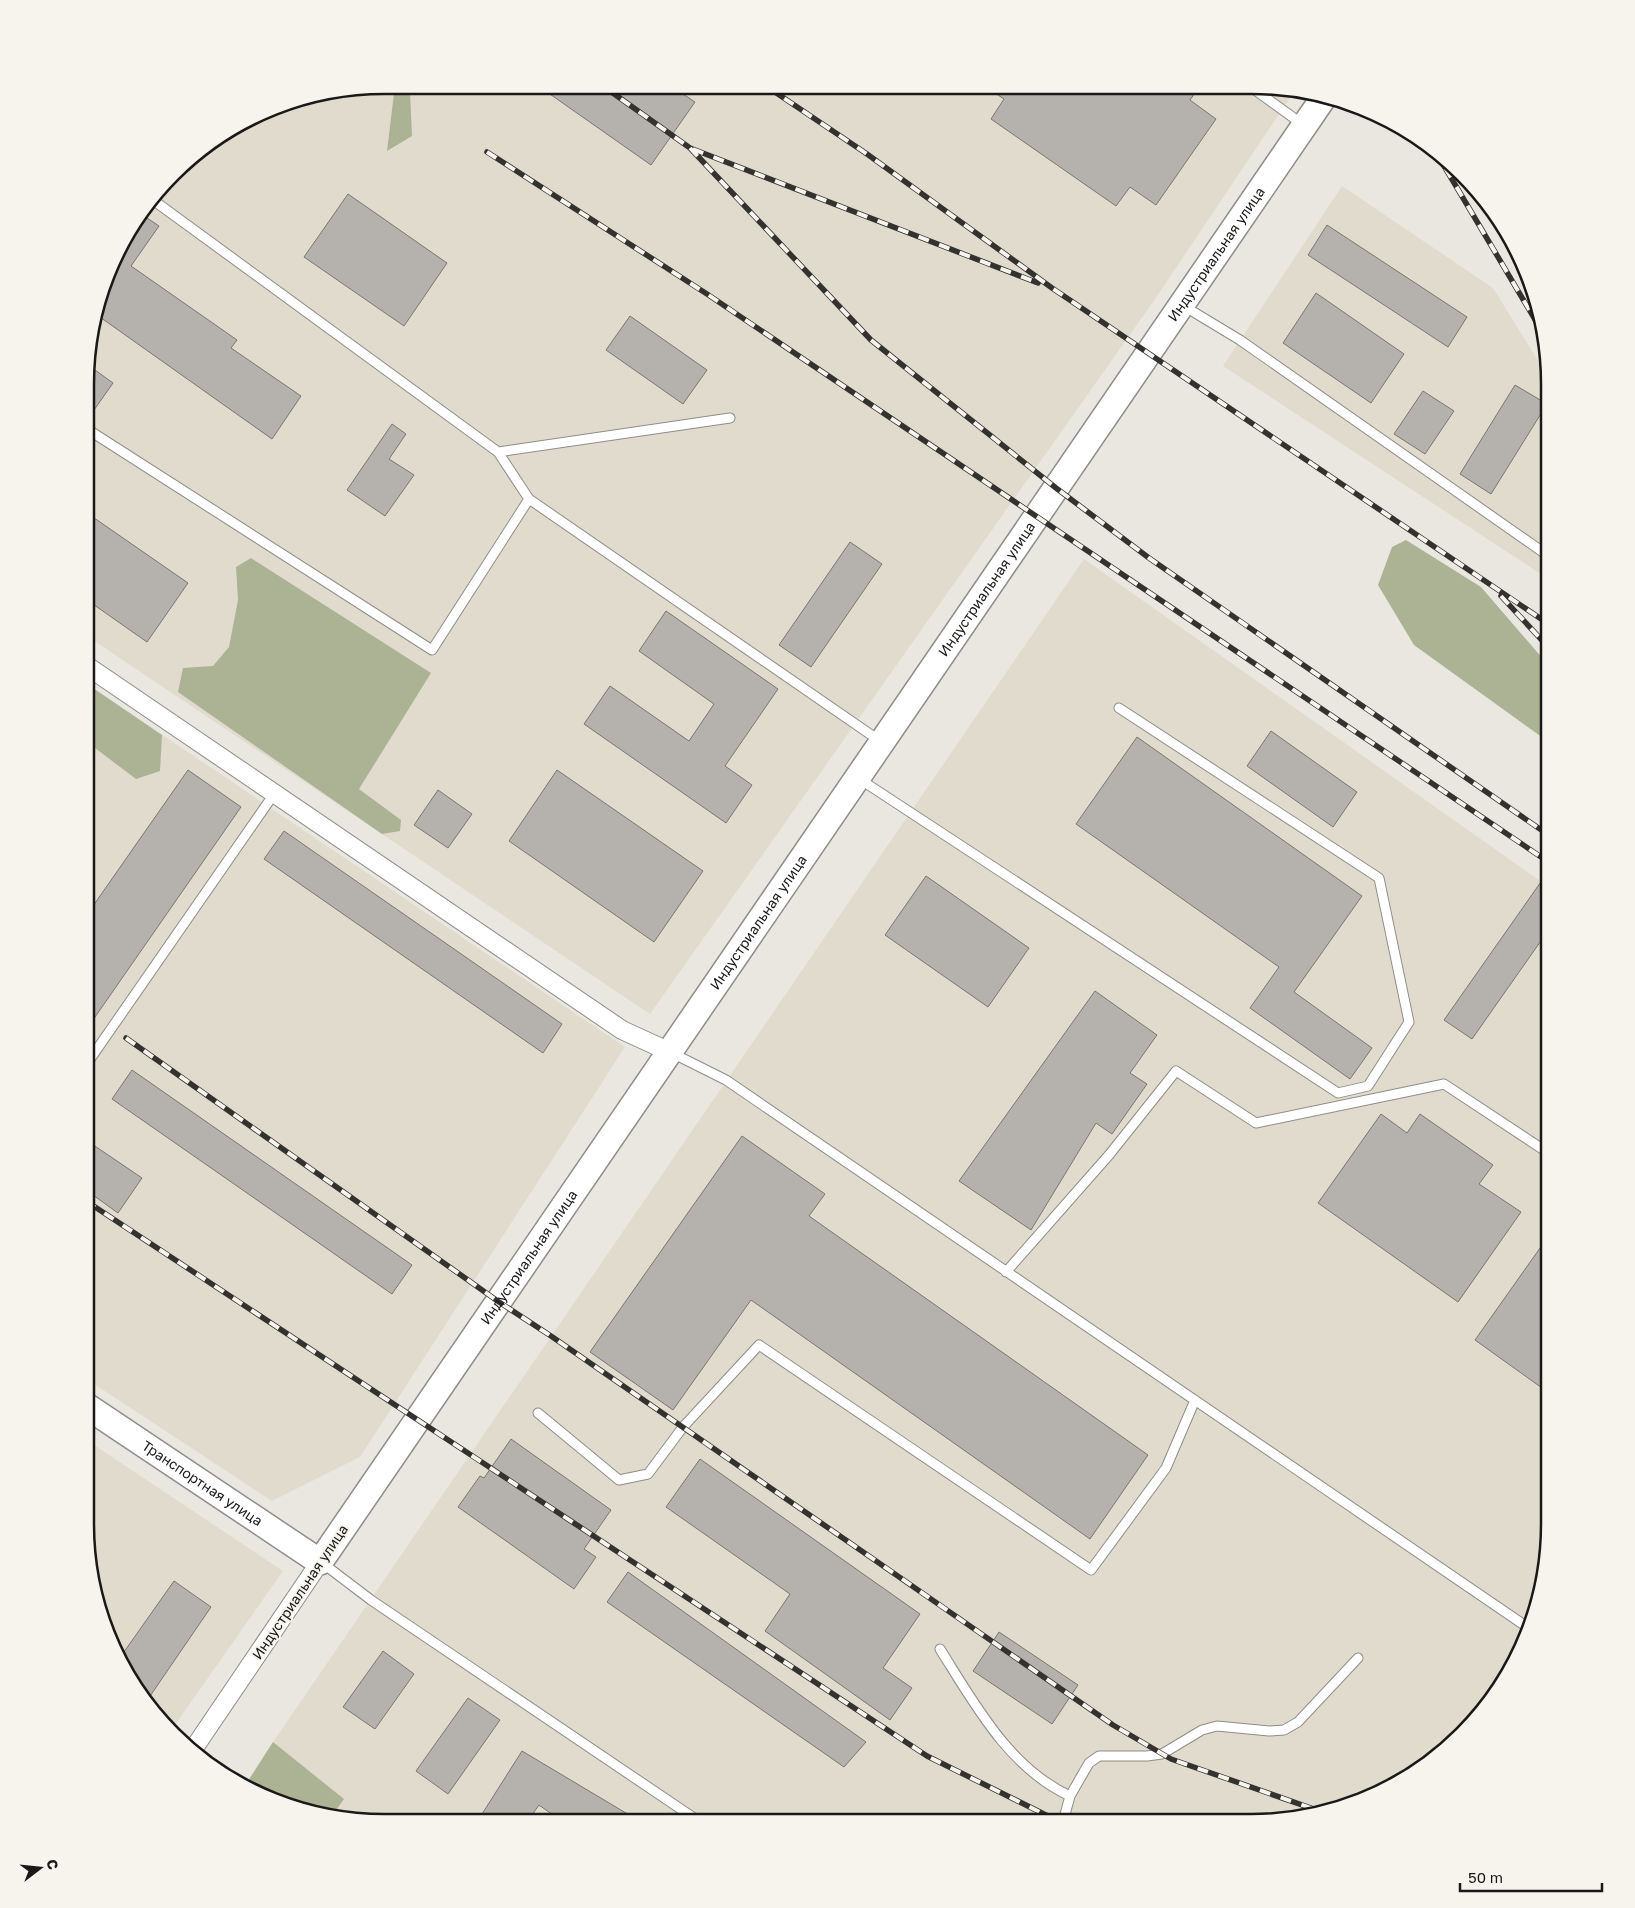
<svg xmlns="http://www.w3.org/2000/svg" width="1635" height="1908" viewBox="0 0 1635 1908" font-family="'Golos Text',sans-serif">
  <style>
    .built { fill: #e1dbce }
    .forest { fill: #acb394 }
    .building { fill: #b5b1ac; stroke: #7a7671 }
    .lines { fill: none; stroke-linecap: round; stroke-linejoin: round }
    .lane-casing { stroke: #8f8d87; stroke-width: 11 }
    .street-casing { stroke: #8f8d87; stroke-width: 20 }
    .secondary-casing { stroke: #8f8d87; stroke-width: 28 }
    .lane { stroke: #fff; stroke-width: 9 }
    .street { stroke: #fff; stroke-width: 18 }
    .secondary { stroke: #fff; stroke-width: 25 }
    .rail-casing { stroke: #33322f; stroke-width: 5.5 }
    .rail { stroke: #f7f4ee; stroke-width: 4; stroke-dasharray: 11; stroke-linecap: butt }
    .labels { text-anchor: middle; stroke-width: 4; stroke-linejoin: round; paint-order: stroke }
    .street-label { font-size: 14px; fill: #1a1917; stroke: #f7f4ee }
    .rim { fill: none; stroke: #1a1917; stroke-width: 2.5 }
  </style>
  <rect width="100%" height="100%" fill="#e9e7e0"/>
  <path class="built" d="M383,85l913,4 -143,213 -503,712 -563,-378 1,-292 37,-110 62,-75 100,-58z
    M1342,186l151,102 57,92v200l-327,-214z
    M1084,559l466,329 -1,657 -15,75 -34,70 -38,46 -61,47 -72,30 -58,9h-908l-31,-6 11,-16 -70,-58z
    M87,684l538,363 -265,410 -88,44 -187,-123z
    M85,1439l198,132 -113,161 -45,-58 -30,-72 -10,-77z"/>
  <path class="forest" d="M395,85h29l-14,7 2,44 -25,15z
    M1406,540l75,47 69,80v76l-136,-98 -36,-60 14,-38z
    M251,558l180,115 -72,116 42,31 -1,11 -18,3 -204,-142 5,-24 30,-2 16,-19 9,-47 -2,-33z
    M87,684l75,51 -2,36 -24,8 -49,-37z
    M273,1742l71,57 -12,17 -44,-9 -44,-20z"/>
  <path class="building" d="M537,85l134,1 24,16 -44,63z
    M986,87h213l-9,13 26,19 -60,86 -26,-18 -14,19 -125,-87 13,-20z
    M348,194l99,69 -43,63 -100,-69z
    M141,214l18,12 -28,40 106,74 -6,8 70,48 -29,43 -175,-124 28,-81z
    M1327,225l140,92 -19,30 -140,-92z
    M1316,293l88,61 -33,49 -88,-60z
    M630,316l77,54 -24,34 -77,-54z
    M88,365l25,18 -26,37 1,-44z
    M1515,385l32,19 -56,90 -31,-20z
    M1423,391l31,20 -29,43 -31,-20z
    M392,424l14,10 -17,25 25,16 -29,41 -38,-26z
    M87,513l101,70 -41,59 -60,-42z
    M850,542l32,22 -71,103 -32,-22z
    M666,611l112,78 -53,77 27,19 -26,38 -142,-99 26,-38 79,55 25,-37 -75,-53z
    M1271,731l86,61 -24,35 -86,-61z
    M1137,737l225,159 -68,96 78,56 -22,31 -100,-71 29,-41 -203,-143z
    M188,770l53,37 -155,223v-114z
    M557,770l146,101 -49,71 -145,-101z
    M438,790l34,24 -24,34 -34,-23z
    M284,831l278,193 -19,29 -279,-194z
    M1550,869v59l-78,111 -28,-19z
    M926,876l103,72 -41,59 -103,-72z
    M1095,991l62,44 -27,38 17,11 -35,50 -16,-11 -65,107 -72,-49z
    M132,1070l280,195 -20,29 -280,-195z
    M1381,1114l26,19 13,-19 73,51 -14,19 42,28 -63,90 -140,-99z
    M742,1136l83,58 -16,22 339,239 -58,84 -339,-239 -78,110 -83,-58z
    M86,1140l56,38 -24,35 -32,-23z
    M1550,1234l-1,159 -74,-53z
    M511,1439l100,71 -27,39 12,8 -22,32 -116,-82 22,-31 4,2z
    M700,1459l220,155 -37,54 29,20 -22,32 -125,-89 25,-37 -124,-87z
    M628,1572l238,170 -22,25 -237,-165z
    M174,1581l37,26 -65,95 -21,-28 -6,-15z
    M999,1632l79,53 -26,39 -79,-53z
    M383,1651l31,23 -39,55 -32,-22z
    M468,1698l32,22 -52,74 -32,-23z
    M522,1751l119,71h-78l-24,-17 -12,17h-50z"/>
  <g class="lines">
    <g class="lane-casing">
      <path id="lane" d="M1251,87l51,37
        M153,200l345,252 31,47 351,242
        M1182,305l58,35 310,217
        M87,429l345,221 97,-151
        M498,452l232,-34
        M858,778l480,315 30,-7 41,-64 -30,-144 -260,-170
        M670,1052l56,28 804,549
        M86,1065l188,-271
        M1006,1272l103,-117 67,-84 80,52 188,-39 106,70
        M538,1413l81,67 29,-6 35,-47 76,-82 332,225 75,-102 29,-68
        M321,1562l50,38 329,222
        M940,1649c34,54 69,119 130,147
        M1063,1822l7,-26 19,-33 10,-7h48l15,-2 40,-24 15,-4 52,5 15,-1 14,-8 60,-64"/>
    </g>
    <g class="street-casing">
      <path id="street" d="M87,666l535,364 48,22
        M192,1751l128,-189"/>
    </g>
    <g class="secondary-casing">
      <g id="secondary">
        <path id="s1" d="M85,1405l235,157 1004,-1465"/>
      </g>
    </g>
    <use href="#lane" class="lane"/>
    <use href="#street" class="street"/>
    <use href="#secondary" class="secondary"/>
    <g class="rail-casing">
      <path id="rail" d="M603,86l87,62 348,135
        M766,86l101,68 185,134 498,337
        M690,148l181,192 185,148 93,70 401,278
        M1434,149l109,184
        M487,152l220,142 843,569
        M1501,596l49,53
        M126,1038l373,264 52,34 562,389 58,34 154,54
        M86,1201l841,555 133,66"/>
    </g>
    <use href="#rail" class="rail"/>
  </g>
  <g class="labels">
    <g class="street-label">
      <text dy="5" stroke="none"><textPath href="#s1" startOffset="1868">Индустриальная улица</textPath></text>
      <text dy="5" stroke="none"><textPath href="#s1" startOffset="1462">Индустриальная улица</textPath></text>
      <text dy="5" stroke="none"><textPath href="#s1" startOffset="1058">Индустриальная улица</textPath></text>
      <text dy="5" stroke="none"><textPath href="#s1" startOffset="652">Индустриальная улица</textPath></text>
      <text dy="5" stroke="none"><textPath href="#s1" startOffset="141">Транспортная улица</textPath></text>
      <text transform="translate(300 1592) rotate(-56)" y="5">Индустриальная улица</text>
    </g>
  </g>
  <path d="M0 0H1635V1908H0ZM384 94H1251A290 290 0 0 1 1541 384V1524A290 290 0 0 1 1251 1814H384A290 290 0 0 1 94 1524V384A290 290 0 0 1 384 94Z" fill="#f7f4ee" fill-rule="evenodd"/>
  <path class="rim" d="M384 94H1251A290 290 0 0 1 1541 384V1524A290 290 0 0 1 1251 1814H384A290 290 0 0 1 94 1524V384A290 290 0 0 1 384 94Z"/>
  <g transform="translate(40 1868) rotate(74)" stroke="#f7f4ee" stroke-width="4" paint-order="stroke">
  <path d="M0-4L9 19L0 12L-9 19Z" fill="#1a1917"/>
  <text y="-8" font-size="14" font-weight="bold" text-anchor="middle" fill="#1a1917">С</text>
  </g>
  <path d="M1460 1883v8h142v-8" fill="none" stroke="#1a1917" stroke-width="2.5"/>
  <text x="1468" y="1883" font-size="15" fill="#1a1917" stroke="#f7f4ee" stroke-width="4" paint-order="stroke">50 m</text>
</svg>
